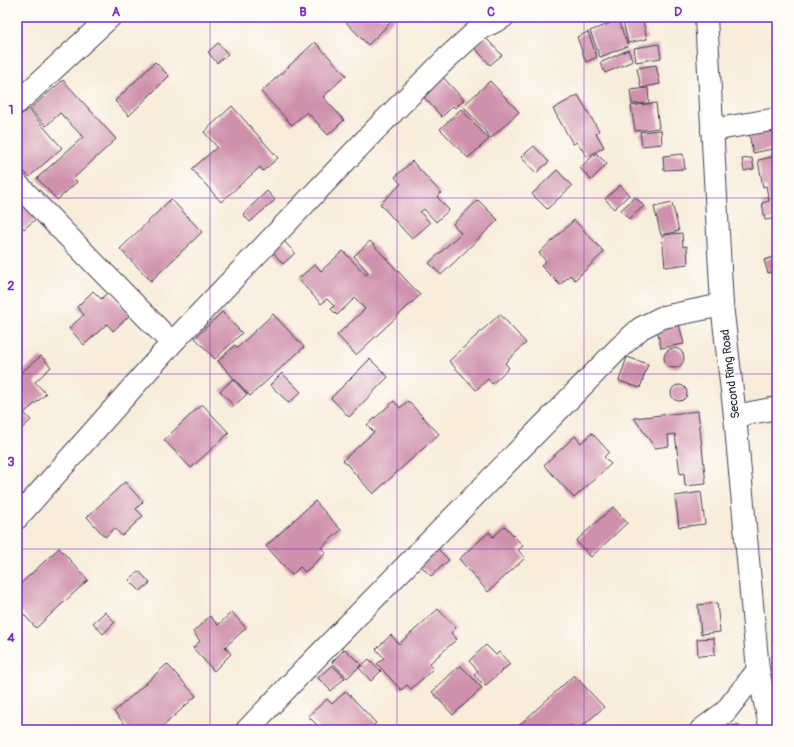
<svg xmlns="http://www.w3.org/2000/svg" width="794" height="747" viewBox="0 0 794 747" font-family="Pangolin,sans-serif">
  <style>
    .building { fill: #cf90ab }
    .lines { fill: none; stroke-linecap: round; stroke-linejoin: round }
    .street-casing { stroke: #424053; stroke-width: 24 }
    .secondary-casing { stroke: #424053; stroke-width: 24 }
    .street { stroke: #fff; stroke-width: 22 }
    .secondary { stroke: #fff; stroke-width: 22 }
    .grid { fill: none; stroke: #7b2cbf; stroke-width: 1; stroke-opacity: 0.55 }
    .labels { text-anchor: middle; stroke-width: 3; stroke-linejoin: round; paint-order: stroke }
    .street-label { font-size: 12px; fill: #22223b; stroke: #fdfcf7 }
    .neatline { fill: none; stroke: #7b2cbf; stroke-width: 1.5 }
    .grid-label { font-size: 13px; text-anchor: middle; font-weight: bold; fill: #7b2cbf }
  </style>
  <rect width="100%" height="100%" fill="#fdfcf7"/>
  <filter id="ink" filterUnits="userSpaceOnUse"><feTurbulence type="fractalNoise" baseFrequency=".025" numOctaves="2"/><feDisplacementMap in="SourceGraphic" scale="8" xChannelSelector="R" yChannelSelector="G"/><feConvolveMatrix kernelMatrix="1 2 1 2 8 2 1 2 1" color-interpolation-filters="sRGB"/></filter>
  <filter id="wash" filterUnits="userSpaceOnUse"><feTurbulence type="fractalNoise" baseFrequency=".012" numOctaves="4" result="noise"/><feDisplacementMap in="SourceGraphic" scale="16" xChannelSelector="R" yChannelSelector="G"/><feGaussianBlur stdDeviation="0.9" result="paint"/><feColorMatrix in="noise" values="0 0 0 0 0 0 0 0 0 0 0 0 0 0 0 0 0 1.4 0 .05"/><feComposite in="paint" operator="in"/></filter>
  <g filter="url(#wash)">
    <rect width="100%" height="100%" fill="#f8ecda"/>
    <g id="blocks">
      <path class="building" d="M341,17h55l-28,28z
        M600,17h17v2l-15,4z
        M622,17h20l5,22 -19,4z
        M618,20l10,26 -28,11 -10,-26z
        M588,32l9,25 -11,5 -9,-25z
        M485,37l17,18 -12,10 -16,-18z
        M315,42l31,33 -23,22 21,23 -16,15 -21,-23 -15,13 -31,-33z
        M218,43l10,11 -11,9 -9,-11z
        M659,44l2,14 -25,4 -2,-14z
        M628,50l5,11 -28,12 -5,-10z
        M155,62l14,14 -40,40 -14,-15z
        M656,65l4,19 -19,4 -4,-20z
        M440,74l24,26 -9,8 -2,-2 -11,11 -23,-25z
        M63,80l53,59 -42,39 3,4 -20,18 -20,-22 46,-41 -23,-24 -14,13 -16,-17z
        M490,81l29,31 -28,26 -28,-32z
        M648,88l1,15 -17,1 -2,-14z
        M578,95l21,36 -3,2 8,14 -17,10 -10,-15 -4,2 -20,-35z
        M656,103l3,25 -24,3 -4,-25z
        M232,106l46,52 -15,13 -3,-4 -39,35 -29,-33 25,-22 -13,-15z
        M28,109l34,39 -33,29 -12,-14v-45z
        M461,109l28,30 -21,19 -28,-29z
        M777,123v25l-24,5 -5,-24z
        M661,130l1,14 -20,2 -2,-14z
        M534,146l15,16 -13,11 -15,-16z
        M596,153l11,11 -16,16 -11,-12z
        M683,154l2,15 -21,1 -1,-14z
        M777,156v62l-12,2 -3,-17 7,-2 -3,-15 -3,1 -5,-27z
        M752,158l2,11 -10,2 -2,-12z
        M412,161l29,32 -4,4 12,13 -13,12 -12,-13 -4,3 10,11 -18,16 -32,-35 21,-20 -6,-7z
        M557,170l15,16 -25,23 -15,-15z
        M17,185l25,29 -18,15 -7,-8z
        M620,185l9,10 -15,14 -9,-10z
        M267,191l8,9 -25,22 -7,-8z
        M635,197l9,9 -15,13 -8,-9z
        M171,199l31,33 -51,49 -31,-32z
        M478,200l20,20 -57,55 -12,-12 32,-30 -8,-9z
        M672,203l7,28 -16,4 19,-2 1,14 4,-1 1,18 -23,3 -3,-32h-1l-7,-28z
        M574,220l30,32 -29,28 -5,-5 -10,10 -19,-19 5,-5 -7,-8z
        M283,240l12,13 -12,11 -11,-13z
        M370,241l50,54 -64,60 -19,-20 28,-26 -10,-11 -18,17 -6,-6 3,-3 -7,-7 -6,5 -23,-25 17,-15 6,7 22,-20 23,24 3,-2 -15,-17z
        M777,256v14l-9,3 -4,-13z
        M777,277v10l-3,1 -2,-10z
        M93,291l8,8 7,-7 22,23 -17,16 -6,-7 -23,21 -15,-17 15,-13 -7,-8z
        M222,312l20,21 -27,26 -20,-21z
        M273,314l31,33 -54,49 -32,-35 17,-16 2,3z
        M500,314l26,29 -21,20 4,5 -17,16 -4,-5 -12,11 -27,-29z
        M679,324l5,20 -23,4 -4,-19z
        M664 358a10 10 0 1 1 20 0a10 10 0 1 1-20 0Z
        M41,356l10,11 -16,15 11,12 -22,19 7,7 -14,13v-57z
        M627,357l21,7 -8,24 -21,-7z
        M370,359l18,18 -39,40 -18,-19z
        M282,373l19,19 -12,11 -19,-18z
        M233,379l14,15 -13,12 -14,-15z
        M671 393a8 8 0 1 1 16 0a8 8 0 1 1-16 0Z
        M394,401l6,7 8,-7 31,33 -66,60 -30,-34 31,-28 -7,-7z
        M202,404l27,29 -38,35 -27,-28z
        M698,411l8,73 -21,2 -1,-13 -4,1 -5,-40 -7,1 1,11 -14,2 -21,-30z
        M592,433l17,19 -5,5 7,7 -37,34 -30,-33 31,-29 6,7z
        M125,482l18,20 -7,7 7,7 -21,20 -7,-8 -10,9 -18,-20z
        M701,492l4,32 -26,3 -4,-31z
        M315,501l26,29 -20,18 5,5 -21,19 -5,-5 -8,8 -26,-29z
        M613,507l14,16 -36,34 -15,-16z
        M505,526l18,20 -5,4 7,8 -37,34 -29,-33 30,-27 4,5z
        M59,548l29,32 -52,48 -19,-21v-20z
        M437,548l12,12 -18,16 -11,-11z
        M139,571l11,12 -10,8 -11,-11z
        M717,603l3,29 -19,2 -3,-29z
        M438,609l18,19 -5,5 6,6 -28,25 4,5 -22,20 -4,-4 -6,5 -24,-26 7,-6 -8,-9 15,-14 8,9z
        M105,612l10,10 -12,12 -10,-11z
        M232,612l14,16 -21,19 6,7 -17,17 -21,-23 7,-7 -7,-9 17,-16 8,9z
        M714,638l1,17 -17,1 -1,-17z
        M486,645l10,10 3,-3 11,12 -25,22 -11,-11 4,-4 -9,-10z
        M345,649l16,16 -14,13 -15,-16z
        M369,659l12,12 -10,10 -12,-13z
        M167,664l29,32 -37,34h-29l-16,-18z
        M332,665l13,13 -14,13 -13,-13z
        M460,665l22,23 -29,27 -21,-23z
        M574,675l30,32 -26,23h-3l-5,-5 -5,5h-51z
        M346,691l30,32 -7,7h-52l2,-3 -11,-11 19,-17 5,5z
        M739,725l1,5h-17v-3z"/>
    </g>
  </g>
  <g filter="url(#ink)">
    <use href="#blocks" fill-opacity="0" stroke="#424053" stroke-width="1"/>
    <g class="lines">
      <g class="street-casing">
        <path id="street" d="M17,103l93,-86
          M712,130l65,-11
          M17,184l155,159
          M735,416l42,-8
          M17,518l155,-175 203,-213 72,-72 31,-28 25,-13
          M247,730l61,-64 312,-319 21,-19 22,-11 59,-12
          M701,730l24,-18 33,-42"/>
      </g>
      <g class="secondary-casing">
        <path id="secondary" d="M706,17l16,288 13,111 23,254 13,60"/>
      </g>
      <use href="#street" class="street"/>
      <use href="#secondary" class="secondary"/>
    </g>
  </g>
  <path class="grid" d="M210,17v713M397,17v713M584,17v713M17,198h760M17,374h760M17,549h760"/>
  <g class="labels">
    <g class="street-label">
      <text transform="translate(730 374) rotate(-97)" y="4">Second Ring Road</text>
    </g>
  </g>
  <rect width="794" height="747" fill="none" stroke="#fdfcf7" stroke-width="44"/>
  <rect x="22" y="22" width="750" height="703" class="neatline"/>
  <g class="grid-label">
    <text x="116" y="16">A</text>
    <text x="303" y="16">B</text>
    <text x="491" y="16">C</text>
    <text x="678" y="16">D</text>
    <text x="11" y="114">1</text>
    <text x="11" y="290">2</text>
    <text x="11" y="466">3</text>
    <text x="11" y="642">4</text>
  </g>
</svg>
